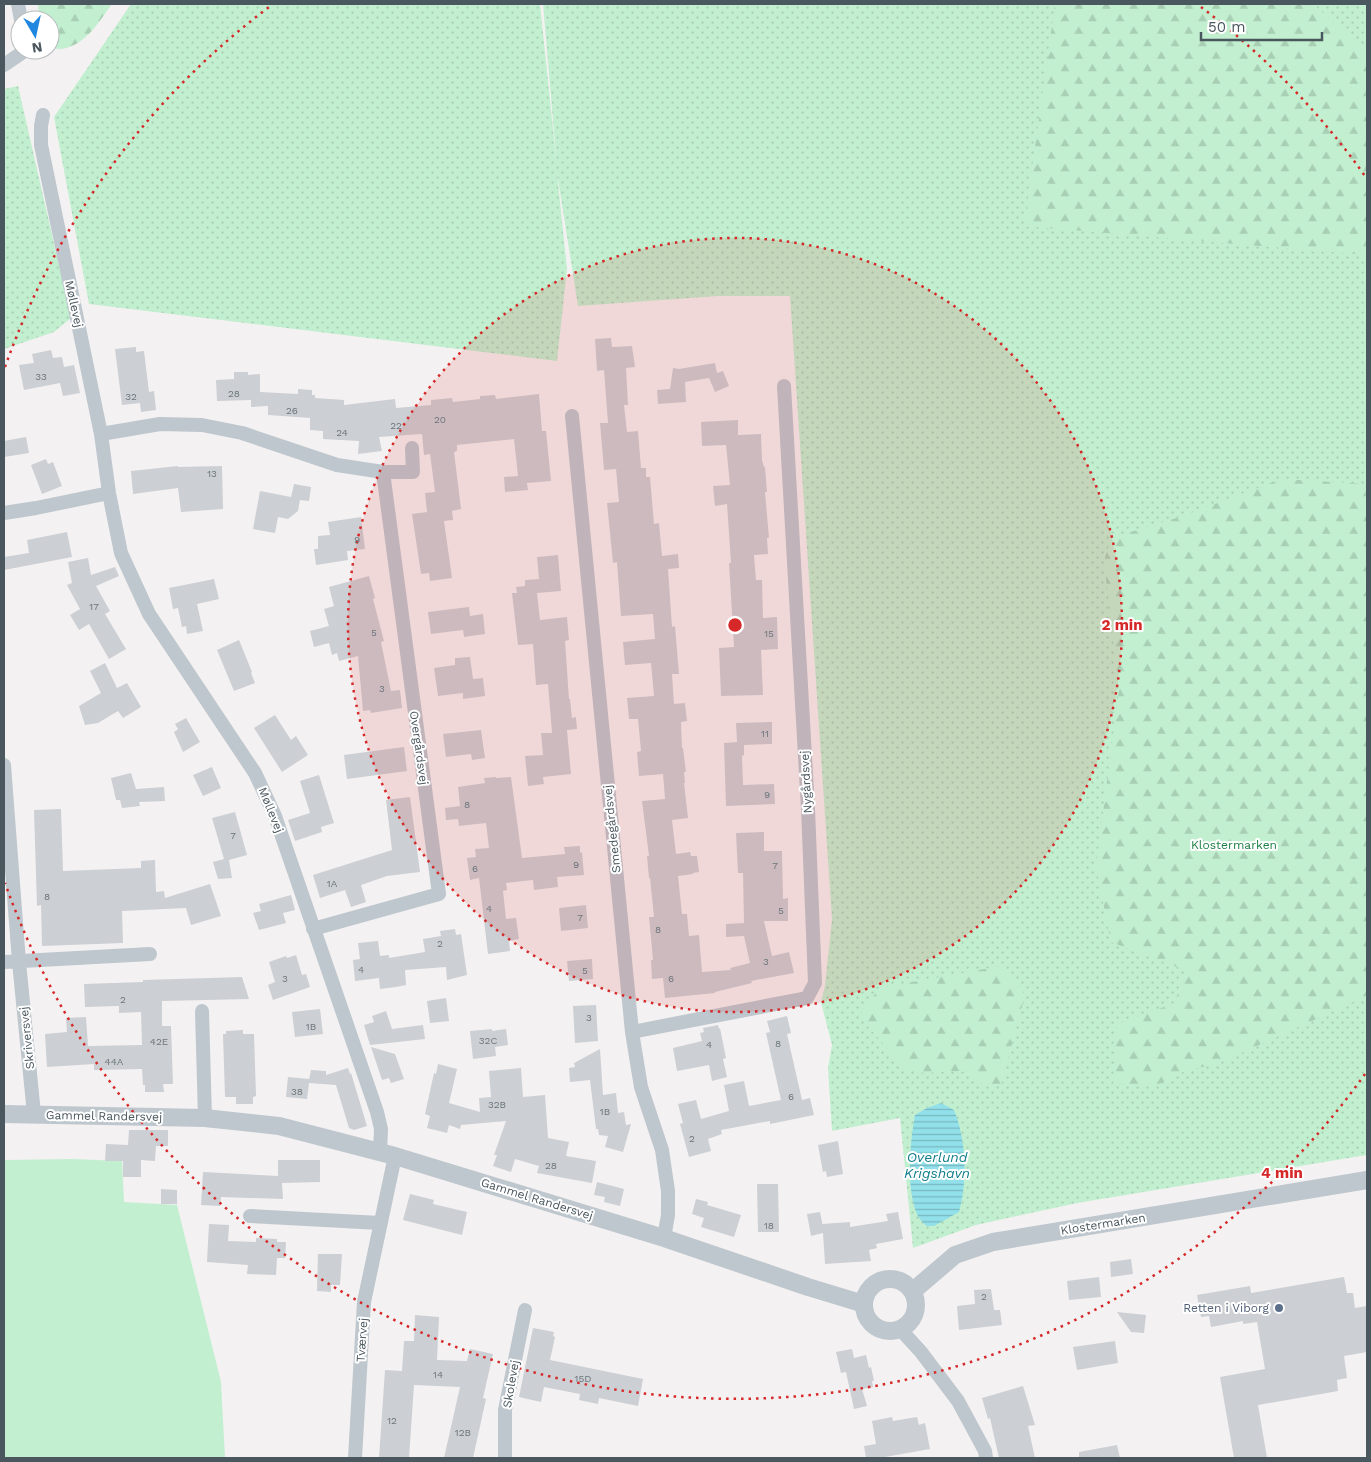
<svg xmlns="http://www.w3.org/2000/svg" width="1371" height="1462" viewBox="0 0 1371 1462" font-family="'Work Sans',sans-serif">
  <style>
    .green { fill: url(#green-dots) }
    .forest { fill: url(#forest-firs) }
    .pitch { fill: #c2efcf }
    .water { fill: url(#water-rules) }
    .building { fill: #cccfd3 }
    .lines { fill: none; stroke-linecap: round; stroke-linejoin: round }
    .minor { stroke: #bec7cd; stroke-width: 14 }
    .tertiary { stroke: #bec7cd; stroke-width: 18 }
    .ring { fill: none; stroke: #d62828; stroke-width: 2.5; stroke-dasharray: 2.5 5 }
    .service-dot { fill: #5c6f8a; stroke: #fff; stroke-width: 2 }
    .labels { text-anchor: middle; stroke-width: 4; stroke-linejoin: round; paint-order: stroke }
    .number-label { font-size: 10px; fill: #6a757b }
    .street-label { font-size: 12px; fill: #4a575e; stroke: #fff }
    .park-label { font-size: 12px; fill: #1b7f43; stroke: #fff }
    .service-label { font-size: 12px; fill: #4e5e75; stroke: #fff; text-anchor: end }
    .water-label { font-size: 14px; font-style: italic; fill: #117e8b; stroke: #fff }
    .centre { fill: #d62828; stroke: #fff; stroke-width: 2.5 }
    .ring-label { font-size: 15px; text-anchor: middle; font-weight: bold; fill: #d62828; stroke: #fff; stroke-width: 4; stroke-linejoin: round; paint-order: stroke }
  </style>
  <defs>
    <pattern id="green-dots" width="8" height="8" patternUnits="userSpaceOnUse" patternTransform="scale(1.25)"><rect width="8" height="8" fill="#c2efcf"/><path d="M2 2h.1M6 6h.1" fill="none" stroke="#a8cfb4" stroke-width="1.8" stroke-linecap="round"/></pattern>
    <pattern id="forest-firs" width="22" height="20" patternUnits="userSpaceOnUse" patternTransform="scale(1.25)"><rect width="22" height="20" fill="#c2efcf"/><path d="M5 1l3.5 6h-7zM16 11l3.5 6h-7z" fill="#a8cfb4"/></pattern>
    <pattern id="water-rules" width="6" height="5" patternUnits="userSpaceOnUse" patternTransform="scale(1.25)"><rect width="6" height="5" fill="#91e0ea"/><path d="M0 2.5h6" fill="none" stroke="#78b8c1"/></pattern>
  </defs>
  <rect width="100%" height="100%" fill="#f4f1f2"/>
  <path class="green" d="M131,4h409l17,163 -14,-163h824v1151l-290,48 -101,22 -63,23 -13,-130 -68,13 -4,-63 4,-23 -11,-43 4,-16 7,-67 -42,-623h-72l-140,10 -21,-133 10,96 -10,92 -468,-57 -35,-187z
    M18,86l53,232 -17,14 -50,17v-260z"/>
  <path class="forest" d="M38,4h74c-12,16 -25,39 -46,44 -5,2 -11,0 -16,0v-28h-10z
    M1055,4h258l54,47v204l-343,-29z
    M1281,479l86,5v512l-148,67 -34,8 -30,15 -42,-3 4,-59 58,-21 10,-33 -74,-28 -15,-75 23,-177 -15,-129 7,-23 72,-22z
    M1001,966l24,29 -24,90 -11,3 -28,-17 -38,2 -19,-4 -38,-44 -6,-14 19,-23z"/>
  <path class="pitch" d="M72,1159l50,2 2,41 53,3 44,177 4,76h-221v-298z"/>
  <path class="water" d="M941,1103l13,7c12,29 14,71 5,102l-25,14h-7c-4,-3 -8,-7 -10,-12 -11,-26 -7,-72 -2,-99l12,-7z"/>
  <path class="building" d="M611,338l1,9 20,-1 3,21 -9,1 2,37h-4l3,27 11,-1 3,37h5v9h4l4,47 5,-1 3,33 16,-2 1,14 -11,1 4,58 3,-1 4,48h-7l2,30 11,-1 2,18 -6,1 1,26h1l3,24h-2l1,11h-1l4,35 -16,2 4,34 14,-2 1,4h6l2,16 -6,1v1l-15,2 4,38h5l2,22 10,-1 3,37 29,-2 -1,-2 20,-5 -6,-27 -18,1v-13l18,-1 -1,-50h-5l-2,-40 28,-1v19h18l1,48 5,-1v23h-24l8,35 17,-4 5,21 -43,8 1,2 -37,9v1l-50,5 -2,-20 -11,1 -1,-19h2l-4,-43h5l-4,-39h-1l-2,-22h2l-7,-55 23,-2 -2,-25 -24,2 -2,-24 4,-1 -3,-32h-9l-2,-21 27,-2 -3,-33 -26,2 -2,-23 32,-3 -2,-25 -32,2 -4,-54 -4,1 -6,-60 12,-1 -3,-33 -12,1 -4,-47h8l-4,-53 -7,1 -2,-32z
    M136,347v5l8,-1 5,41 5,-1 2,19 -15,2 -1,-9 -18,2 -7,-56z
    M51,350l2,8 9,-1 2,10 10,-2 6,28 -17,3 -3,-13 -36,7 -5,-25 15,-2 -2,-9z
    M715,363l2,10 6,-2 6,15 -14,6 -6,-14 -24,4 1,20 -28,2 -1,-14 13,-1 3,-21 6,1z
    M234,372h14v3l12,-1v18l38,2v-5l14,1v5h3v3l29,2v5l51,-6 1,9 35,-3v-5l21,-2 1,4 27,-3v-3l15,-1 1,4 43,-5 3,37h4l5,50 -24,2 1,7 -23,2 -1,-15 14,-1 -4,-37 -57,6v6l-3,1 7,57 -9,2 1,9 -9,1 8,57 -22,3 -1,-8 -8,1 -9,-60 15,-2 -2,-19 10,-1 -5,-38 -6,1 -2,-21 -43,3 3,14 -24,3 1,-13 -36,-2v-8l-13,-1v-12l-42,-3v-9l-17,1v-7l-34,1 -1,-21 18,-1z
    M738,420v15l23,-1 1,26 2,7h1l2,25h-2l4,46h-2l1,16 -14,1 2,25h6l1,38 14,-1 1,32 -17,1 2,45 -42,1 -2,-48 15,-1 -5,-84h2l-4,-59 -12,2 -2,-20 17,-1 -4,-40 -24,1 -1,-24z
    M26,437l3,16 -25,4v-16z
    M46,459l2,5 5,-2 9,24 -20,8 -11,-29z
    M178,466v1l44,-1 1,43 -42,3 -3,-24 -45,6 -2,-23z
    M294,484l17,3 -2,14 -9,-1 -2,11 -10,8 -10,-2 -3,16 -22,-4 7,-38 31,6z
    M361,517l4,32 -18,2 1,9 -32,5 -2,-16h4v-13l12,-1 -2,-13z
    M67,532l5,25 -68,13v-13l25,-4 -2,-13z
    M558,555l3,36 -24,2 3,27 27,-3 2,23 -4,1 4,58h1l2,19 4,-1 1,12 -10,1 4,44 -28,3 1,7 -16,2 -3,-30 18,-1 -2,-22h11l-4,-49 -12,1 -3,-41 -15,1 -6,-52h5l-1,-6 9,-1v-6l14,-1 -2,-22z
    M88,558l3,17 24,-8 4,9 -23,10 14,25 -5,3 21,35 -17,10 -20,-35 -10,6 -9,-15 10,-6 -13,-24 5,-2 -4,-21z
    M369,576l6,22 -2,1 11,42 -3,1 10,49 9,-1 2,18 -31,5 -1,-3 -7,1 -5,-55 -19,5 -2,-8 -5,2 -3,-12 -15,4 -4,-16 19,-5 -5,-17 10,-3 -5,-19z
    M214,579l5,20 -22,5 6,27 -16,3 -1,-8 -4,1 -4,-19 -5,1 -4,-21z
    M469,607l1,9 13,-2 2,20 -21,3 -1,-7 -32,4 -3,-22z
    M239,640l13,32 -1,1 4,10 -21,8 -17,-41z
    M470,657l3,22 10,-1 2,18 -22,3v-6l-25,3 -4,-28 21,-3v-7z
    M105,663l12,25 10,-5 14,24 -18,11 -5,-7 -20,12 -13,2 -6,-19 22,-13 -11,-22z
    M275,715l16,25 5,-4 12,19 -26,17 -28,-44z
    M186,718l14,24 -17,10 -9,-20 4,-3 -3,-5z
    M772,722v22l-28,1v10l-2,1 1,29 31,-1 1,20 -49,2 -2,-63 13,-1 -1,-19z
    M481,730l4,28 -13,2 -1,-6 -25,3 -3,-23z
    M404,747l3,24 -60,8 -3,-24z
    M212,767l9,21 -18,8 -10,-21z
    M131,773l5,16 28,-2 1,14 -26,1 1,4 -18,2 -2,-8h-4l-5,-22z
    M319,775l15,48 -13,4 1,5 -27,9 -7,-21 22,-7 -10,-32z
    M496,777v1l15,-1 11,81 43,-4 -1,-7 16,-1v7l2,-1 2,23 -27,2 1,10 -24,3 -1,-10 -27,3 1,7 -4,1 3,28 10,-1 3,21 -10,2 1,10 -22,3 -9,-76 -9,2 -3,-22 9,-1 -1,-8 14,-1 -3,-25 -27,3 -1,-7 -12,1 -1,-12 15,-2 -2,-19 27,-4 -1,-5z
    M410,797l10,75 -33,4 -26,9 5,17 -15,5 -6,-17 -25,8 -7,-23 79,-25 -6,-50z
    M61,809l2,62 78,-3v-7l14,-1 1,32 8,-1 1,7 45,-14 11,32 -30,9 -5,-17 -64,3 1,32 -81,3 -1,-41 -4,1 -3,-96z
    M235,812l12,43 -18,5 3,18 -14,1 -5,-17 11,-3 -12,-41z
    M291,895l4,15 -12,3 3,10 -27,7 -6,-17 8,-2 -2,-7z
    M586,905l2,23 -27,3 -2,-23z
    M455,929l1,6 5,-1 6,41 -20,5 -1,-13 -41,3 1,15 -10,2 -16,2 -1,-11 -24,3 -2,-21 7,-1 -2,-16 20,-2 2,15 9,-1v3l36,-6 -2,-13 18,-3 -1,-5z
    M296,955l6,20 4,-1 4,13 -37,13 -5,-15 7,-3 -6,-20 17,-6 1,2z
    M592,959l1,20 -24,2 -2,-20z
    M242,977l7,22 -87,2v25h9l2,58h-10l1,8h-19v-7h-2l-1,-16 -48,1v-6l-47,3 -2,-33 22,-2 -1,-14 20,-1 2,29 54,-1 -1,-33 -22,1v-7l-34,1 -1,-23 59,-2v-2z
    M446,998l3,23 -19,2 -3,-22z
    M596,1005l2,36 -23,2 -2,-37z
    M320,1009l3,25 -28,3 -3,-25z
    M386,1011l6,18 31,-4 2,14 -55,6 -6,-20 10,-3 -2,-6z
    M787,1016l4,17 -4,1 15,66 8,-2 4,17 -44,9v-3l-49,9 1,4 -14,5 3,12 -22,6 -9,-33 3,-1 -5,-19 18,-4 5,19 28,-8 -5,-26 20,-4 5,25 32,-6 -15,-67 4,-1 -3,-11z
    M718,1025l1,4 1,-1 6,30 -3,1 4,18 -15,4 -3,-16 -32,6 -4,-23 29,-7 -2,-8 4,-1 -1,-4z
    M492,1029v2l14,-2 2,16 -13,2 1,9 -23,3 -3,-28z
    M243,1030v4h11l2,62 -3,1v7h-17v-7h-11l-2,-63h3v-3z
    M371,1047l24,7 9,25 -13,4 -2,-5 -7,2z
    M600,1049l3,46 13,-2 2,20 6,-1 2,13 5,-1 -8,28 -18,-5 3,-11 -9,-1 -1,-6h-2l-6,-49 -20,2 -1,-14 6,-1 -1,-4z
    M438,1064l19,5 -8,34 31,9 -1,-14 12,-1 -2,-26 32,-3 2,29 22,-2 3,43 21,4 -3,14 30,5 -4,22 -55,-10 2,-7 -24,-7 -4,13 -18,-6 4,-11h-3l12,-34 -45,4 -1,4 -11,-4 -2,8 -20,-5 3,-12 -5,-2 9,-41 2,1z
    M348,1068l2,6 1,-1 16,53 -13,4 -5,-2 -13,-43 -27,-2 -2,16 -21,-2 2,-20 21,2v1l2,-10 15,1v4z
    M129,1130h39v16h-12l-1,15 -14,-1v17h-18v-16h-18l1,-17 22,1z
    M838,1141l5,33 -16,3 -1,-6 -3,1 -5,-27z
    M278,1160h42v22l-38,1 1,16 -62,-2 -1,9 -19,-1 2,-33 75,4z
    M597,1182l27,7 -4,17 -16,-4 1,-5 -11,-2z
    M757,1184h21l1,48h-21z
    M161,1189l16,1v14h-16z
    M410,1194l24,6 -1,4 34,8 -5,23 -59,-15z
    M696,1199l12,3 -1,3 34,10 -7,22 -33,-10 3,-9 -12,-4z
    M820,1212l3,15 -1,-3 28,-2v5l38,-6 -2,-7 12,-2 5,27 -27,5 1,4 -8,2 2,11 -46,3 -2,-31 -12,3 -4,-22z
    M209,1224l20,1 -1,16 28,1v-4l21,1v3h9l-1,16h-8l-1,17 -29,-1 1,-9 -41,-3z
    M318,1254h24l-2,31h-9v7l-14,-1z
    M1131,1259l2,15 -22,3 -1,-15z
    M1099,1277l2,20 -32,3 -2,-19z
    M1344,1277l3,16h6l2,15 12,-2v46l-23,4 3,22 -10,2 1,11 -80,14 9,53h-33l-14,-81 45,-8 -8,-47 -14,2v-3l-32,6 -2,-11 -8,1 -4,-22 53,-9 1,7z
    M991,1289l3,21h6l2,15 -43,5 -2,-24 18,-2 -1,-14z
    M1117,1312l29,3 -2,18 -13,-1z
    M415,1315l24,2 -2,43 30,1 3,-12 23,5 -10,44 3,1 -13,59h-29l16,-71 -46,-2 -5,73h-30l6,-88 17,1 2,-30h10z
    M533,1328l21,4 -1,4 2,1 -5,23 93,19 -5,27 -39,-8 -1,6 -19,-4 1,-6 -36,-7 -3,15 -22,-5z
    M1115,1341l3,22 -41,7 -4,-23z
    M852,1349l2,9 12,-3 3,13 2,-1 3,14h-2l1,6 -11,2 5,17 -13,3 -8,-37 -5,1 -5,-21z
    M1023,1386l12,39 -7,1 7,32h-36l-9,-40 -2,1 -6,-21z
    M892,1417l1,4 24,-4 2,8 6,-2 5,26 -51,9h-13l-2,-12 12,-2 -4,-23z
    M1117,1445l3,13h-41v-6z"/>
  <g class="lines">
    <path class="minor" d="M18,4l3,16
      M4,65l22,-15
      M43,115l-2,11v19l60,289 8,59 12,60 28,61 106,159 20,43 102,296 4,17 -1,22
      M572,416l60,616 9,55 21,63 6,41v24l-4,23
      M101,434l59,-10 42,1 40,8 95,32 46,7 56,422 -126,35
      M383,472h30l-1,-24
      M4,513l32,-5 73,-15
      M4,765l15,197 15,152
      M4,962l146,-8
      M202,1011l3,107
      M632,1032l175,-34 8,-15 -7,-174 -24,-423
      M250,1216l130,7
      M900,1329l21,23 37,49 27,50 1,7
      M355,1458l9,-156 31,-146
      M505,1458v-48l20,-100"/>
    <path class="tertiary" d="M4,1114l201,4 74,8 116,30 269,82 144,49 56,17
      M864 1305a26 26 0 1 1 52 0a26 26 0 1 1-52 0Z
      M913,1291l42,-36 38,-13 374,-62"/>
  </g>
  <circle cx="735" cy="625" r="387" fill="#d62828" fill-opacity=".12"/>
  <g class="ring">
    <circle cx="735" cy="625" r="387"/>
    <path d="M1365 1074A774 774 0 0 1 5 883M5 367A774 774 0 0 1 269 7M1201 7A774 774 0 0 1 1365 176"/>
  </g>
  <circle class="service-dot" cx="1279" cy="1308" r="5"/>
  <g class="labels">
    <g class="number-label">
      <text x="41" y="380">33</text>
      <text x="234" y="397">28</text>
      <text x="131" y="400">32</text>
      <text x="292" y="414">26</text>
      <text x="440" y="423">20</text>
      <text x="396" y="429">22</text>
      <text x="342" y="436">24</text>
      <text x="212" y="477">13</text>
      <text x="357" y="543">9</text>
      <text x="94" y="610">17</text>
      <text x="374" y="636">5</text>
      <text x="769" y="637">15</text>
      <text x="382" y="692">3</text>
      <text x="765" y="737">11</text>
      <text x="767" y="798">9</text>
      <text x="467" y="808">8</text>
      <text x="233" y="839">7</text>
      <text x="576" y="868">9</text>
      <text x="775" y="869">7</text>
      <text x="475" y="872">6</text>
      <text x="332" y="887">1A</text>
      <text x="47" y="900">8</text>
      <text x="489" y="912">4</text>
      <text x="781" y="914">5</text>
      <text x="580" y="921">7</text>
      <text x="658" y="933">8</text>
      <text x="440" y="947">2</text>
      <text x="766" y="965">3</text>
      <text x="361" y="973">4</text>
      <text x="585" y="974">5</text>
      <text x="285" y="982">3</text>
      <text x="671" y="982">6</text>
      <text x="123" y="1003">2</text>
      <text x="589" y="1021">3</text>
      <text x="311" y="1030">1B</text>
      <text x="488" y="1044">32C</text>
      <text x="159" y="1045">42E</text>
      <text x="778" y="1047">8</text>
      <text x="709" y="1048">4</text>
      <text x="114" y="1065">44A</text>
      <text x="297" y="1095">38</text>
      <text x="791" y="1100">6</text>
      <text x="497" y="1108">32B</text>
      <text x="605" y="1115">1B</text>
      <text x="692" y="1142">2</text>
      <text x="551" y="1169">28</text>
      <text x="769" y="1229">18</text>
      <text x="984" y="1300">2</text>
      <text x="438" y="1378">14</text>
      <text x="583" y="1382">15D</text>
      <text x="392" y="1424">12</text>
      <text x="463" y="1436">12B</text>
    </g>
    <g class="street-label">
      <text transform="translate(74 304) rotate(78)" y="4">Møllevej</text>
      <text transform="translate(419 748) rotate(82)" y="4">Overgårdsvej</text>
      <text transform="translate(806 782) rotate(-93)" y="4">Nygårdsvej</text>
      <text transform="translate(271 810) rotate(68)" y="4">Møllevej</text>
      <text transform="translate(612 829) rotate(-96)" y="4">Smedegårdsvej</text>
      <text transform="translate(27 1038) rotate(-96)" y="4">Skriversvej</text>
      <text transform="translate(104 1116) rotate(1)" y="4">Gammel Randersvej</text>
      <text transform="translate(537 1199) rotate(17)" y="4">Gammel Randersvej</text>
      <text transform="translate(1103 1224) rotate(-9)" y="4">Klostermarken</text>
      <text transform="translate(362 1340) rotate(-86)" y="4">Tværvej</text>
      <text transform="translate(511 1384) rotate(-80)" y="4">Skolevej</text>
    </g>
    <g class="park-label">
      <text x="1234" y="849">Klostermarken</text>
    </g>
    <g class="service-label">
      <text x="1269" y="1312">Retten i Viborg</text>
    </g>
    <g class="water-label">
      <text x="937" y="1162">Overlund<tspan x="937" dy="16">Krigshavn</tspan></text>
    </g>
  </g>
  <circle cx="735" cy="625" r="8" class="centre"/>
  <g class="ring-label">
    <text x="1122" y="630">2 min</text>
    <text x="1282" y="1178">4 min</text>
  </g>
  <rect width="1371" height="1462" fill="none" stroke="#4a575e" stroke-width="10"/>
  <g transform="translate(35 35) rotate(171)"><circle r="24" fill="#ffffff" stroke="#b7bcbf"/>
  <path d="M0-4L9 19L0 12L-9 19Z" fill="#1f87e0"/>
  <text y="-8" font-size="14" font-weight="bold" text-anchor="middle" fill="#4a575e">N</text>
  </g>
  <path d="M1201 32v8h121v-8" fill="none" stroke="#4a575e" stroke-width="2.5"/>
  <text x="1208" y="32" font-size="15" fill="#4a575e" stroke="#ffffff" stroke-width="4" paint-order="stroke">50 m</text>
</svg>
